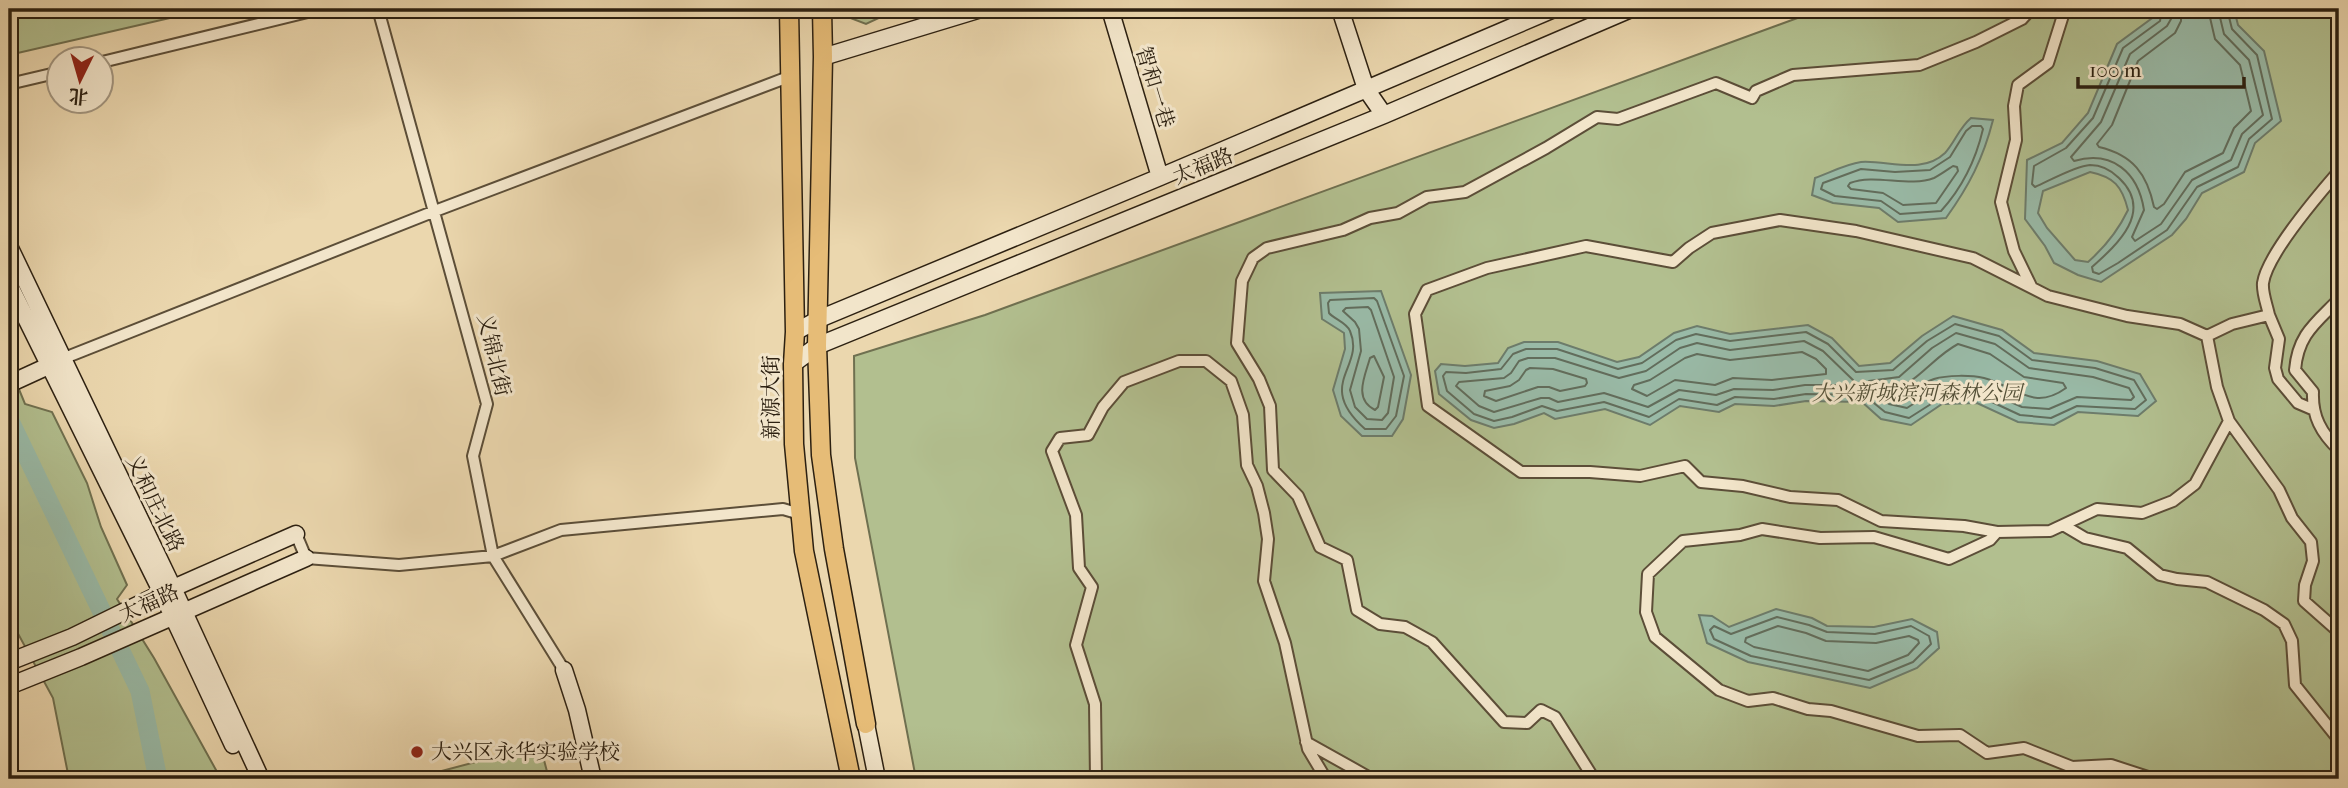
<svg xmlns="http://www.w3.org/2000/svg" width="2348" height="788" viewBox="0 0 2348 788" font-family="'IM FELL French Canon','Noto Serif SC',serif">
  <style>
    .green { fill: #b2bf8f; stroke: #6f7050; stroke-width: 2 }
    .water { fill: #99baa7; stroke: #6d7c6b; stroke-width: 2; fill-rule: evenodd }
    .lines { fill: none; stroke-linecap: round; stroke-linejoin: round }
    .shore { stroke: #626d5c; stroke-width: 2 }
    .river { stroke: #99baa7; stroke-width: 19 }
    .street-casing { stroke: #5c4e38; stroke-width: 14 }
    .secondary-casing { stroke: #2c2011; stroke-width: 19 }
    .primary-casing { stroke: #2c2011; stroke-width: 21 }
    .street { stroke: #f2e5ca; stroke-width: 10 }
    .secondary { stroke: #f2e5ca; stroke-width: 16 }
    .primary { stroke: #e6bc77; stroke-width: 18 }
    .poi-dot { fill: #8f2418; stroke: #f2e5ca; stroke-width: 2.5 }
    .labels { text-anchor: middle; stroke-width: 6; stroke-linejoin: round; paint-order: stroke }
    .street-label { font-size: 21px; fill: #2c2011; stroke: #f2e5ca }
    .park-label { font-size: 21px; font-style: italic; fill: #545037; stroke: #f2e5ca }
    .poi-label { font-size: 21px; fill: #2c2011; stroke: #f2e5ca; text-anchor: start }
  </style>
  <rect width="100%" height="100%" fill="#ebd7ae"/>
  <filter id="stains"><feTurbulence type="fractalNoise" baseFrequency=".00286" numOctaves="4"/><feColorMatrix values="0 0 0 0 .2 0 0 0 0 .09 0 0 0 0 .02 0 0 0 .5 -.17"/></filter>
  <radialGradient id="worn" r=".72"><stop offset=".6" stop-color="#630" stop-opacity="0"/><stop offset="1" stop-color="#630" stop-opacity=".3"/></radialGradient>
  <path class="green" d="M9,9h200l-200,46z
    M840,9h58l-32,15 -26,-10z
    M1822,9h517v770h-1423l-61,-321 -1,-102 131,-41z
    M9,365l16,39 27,8 35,71 14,44 26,58 -10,14 37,59 67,121h-152l-16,-81 -44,-81z
    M540,745l9,34h-114l-1,-6z"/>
  <path class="water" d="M2155,9h79l4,16 26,26 17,70 -26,22 -11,29 -42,21 -16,26 -14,16 -71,47 -23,-7 -24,-12 -9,-17 -20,-27 2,-59 35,-17 26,-30 29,-69 38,-28zM2090,172c24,5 32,14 38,38 -10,21 -23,37 -40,52l-13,-2 -28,-32 -9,-15 5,-22z
    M1971,118l22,2c-10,39 -24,66 -47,98l-48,4 -19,-14 -46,-5 -21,-8 3,-17c14,-5 31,-14 46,-16 27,-2 61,13 84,-9 10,-11 14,-25 26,-35z
    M1381,291l30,84 -8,44 -11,17h-30l-21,-20 -8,-26 12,-41 -1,-16 -22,-14 -2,-26z
    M1953,316l49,14 32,23 63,8 43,13 16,27 -18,15 -60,-4 -24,13 -36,-3 -41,-19 -35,1 -31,21 -30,-6 -19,-17 -56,-1 -32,5 -39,-2 -16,8 -39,-6 -30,19 -45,-16 -50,10 -11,-6 -30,11 -20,4 -23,-8 -32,-26 -4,-23 6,-7 24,2 33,-3 10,-15 16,-6h34l59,20 22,-5 35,-24 23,-7 33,8 78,-9 24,13 27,28 31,-3 32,-27z
    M1776,609l36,9 15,8 47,1 38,-8 25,13 2,16 -22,20 -47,20 -122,-26 -41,-19 -8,-28 13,1 17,11z"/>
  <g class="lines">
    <path class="shore" d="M2162,9l-2,12 -37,27 -30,70 -27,30 -32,18 -2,18 3,3c14,-6 40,-21 55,-22 12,0 22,6 29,13 35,33 -1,66 -27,89l1,5 6,2 19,-11 49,-33 30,-43 41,-20 11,-28 23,-20 -15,-64 -25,-26 -5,-20
      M2171,9v10l-4,7 -37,28 -29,68 -30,35 3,4c38,-11 64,11 70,49l-12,27 3,4 26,-17 31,-44 39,-20 11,-26 21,-19 -14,-55 -25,-26 -6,-25
      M2181,9v12l-6,12 -37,28 -26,64 -15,19 2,3c34,8 48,27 55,60l3,2 7,-5 21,-32 38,-19 11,-25 17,-17 -11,-46 -25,-26 -7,-30
      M1972,126h9l2,3c-7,30 -21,59 -42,82l-41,3 -19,-13 -46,-5 -14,-7 2,-6 38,-14 34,3 35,-2 20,-13 16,-26z
      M1953,166l4,1 1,4 -22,32 -33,2 -20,-12 -32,-4 -3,-3 2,-3c25,-10 59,5 84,-5 6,-3 13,-8 19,-12z
      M1374,298l3,3 27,75 -8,40 -10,13h-21c-51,-46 1,-61 -15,-98 -3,-8 -16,-12 -21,-18l-1,-10 2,-3z
      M1368,307l3,3 23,67 -6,36 -6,7 -15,-1 -12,-12 -5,-17 11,-39 -2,-22 -4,-7 -12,-11 3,-3z
      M1955,324l44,12 33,24 63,8 39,12 12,20 -11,9 -58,-3 -26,12 -31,-3 -41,-19 -37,1 -33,21 -24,-6 -21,-17 -58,-1 -32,5 -39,-2 -18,8 -38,-6 -30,18 -45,-15 -47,9 -15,-5 -30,11 -18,4 -20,-7 -27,-23 -4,-15 3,-4 20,1 35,-4 12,-15 13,-5h31l61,20 24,-6 34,-23 20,-6 34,7 76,-9 22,12 28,28 37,-2 34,-29z
      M1956,333l39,11 34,24 64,9 36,11 5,9 -3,3 -54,-3 -28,12 -27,-2 -42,-19h-38l-9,3 -26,17 -18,-4 -22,-18 2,-5 30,-4 33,-29z
      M1804,341l19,10 30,29v5h-48l-32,5 -39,-1 -18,6 -37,-5 -31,17 -44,-14 -46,9 -9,-4h-8l-47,14 -15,-6 -23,-20 3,-4 45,-4 7,-5 8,-12 9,-3h27l64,20 27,-7 34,-23 17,-5 33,7z
      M1958,344l32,10 34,23 39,6 3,5c-33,24 -51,-2 -82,-10 -13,-3 -37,-3 -50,1 -10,3 -19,12 -28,18l-11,-3 1,-5c23,-9 39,-33 62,-45z
      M1802,352l14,7 10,10v5l-54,6 -39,-2 -18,7 -40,-5 -28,16 -15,-7 2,-4 16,-5 35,-22 12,-4 33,6z
      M1374,356l10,21 -6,30 -3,3c-22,-11 -10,-34 -5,-52z
      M1530,368l23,1 33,10 1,4 -2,3 -25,5 -11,-4h-11l-42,14 -12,-5 1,-5 25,-5 9,-6 7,-10z
      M1777,617l32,8 18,7 48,2 36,-8 18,10 2,8 -18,18 -44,18 -118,-24 -37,-17 -4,-9 4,-4 17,8z
      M1778,626l28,7 20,8 50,2 33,-7 9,4 1,3 -11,12 -40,16 -114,-24 -9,-5 1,-4z"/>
    <path class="river" d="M9,419l131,272 18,88"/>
    <g class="street-casing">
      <path id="street" d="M378,9l109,395 -14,52 20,100 71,114
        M102,62l218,-53
        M9,84l51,-12
        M2031,286l-17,-35 -13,-49 15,-62 -2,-34 4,-21 30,-22 17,-54
        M2339,299c-23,24 -41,35 -44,71l18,22c-1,24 8,41 26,58
        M2269,315l10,24 -4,29 3,11 20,24 14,6
        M2207,336l10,51 12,34 50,69 13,28 19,24 2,19 -8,24 -1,16 35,31
        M62,359l373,-148 356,-135
        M2229,421l-34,63 -22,17 -31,12 -45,-4 -47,22 -53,1 -33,-6 -83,-5 -43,-21 -48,-3 -47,-11 -42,-4 -16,-16 -45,10 -50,-4h-69l-93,-66 -13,-92 12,-24 60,-22 99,-22 87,16 16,-14 23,-15 68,-13 76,11 117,27 75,38 79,20 53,8 27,12 25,-12 37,-9c-2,-10 -7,-22 -6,-32 4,-28 56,-89 76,-112
        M2063,525l22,13 42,10 33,27 17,4 30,3 57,28 20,14 8,17 3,44 44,55
        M1997,532l-7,8 -41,19 -75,-22 -54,1 -58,-9 -22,6 -57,6 -35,33 -2,38 9,25 64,53 29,11 25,-3 35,11 23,2 87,25 42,-1 27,18 37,-5 48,19 39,-2 43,14
        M296,534l10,24 93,7 94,-9 68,-26 222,-21 17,5
        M1306,742l66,37
        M1096,779l-1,-75 -19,-59 16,-58 -13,-19 -3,-53 -24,-64 8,-13 28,-3 15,-28 21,-25 55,-21h27l25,20 12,34 4,50 10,21 7,27 4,26 -4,42 21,62 23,106 18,30
        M1594,779l-39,-62 -14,-7 -14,13 -23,-1 -72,-80 -27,-15 -25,-3 -23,-14 -10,-50 -27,-13 -22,-51 -25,-26 -3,-64 -11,-27 -22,-36 5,-62 11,-23 14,-10 76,-18 27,-12 28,-5 29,-16 38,-5 81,-44 51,-31 21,2 98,-36 36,15 4,-7 37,-16 126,-10 57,-23 46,-23 9,-10"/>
    </g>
    <g class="secondary-casing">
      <path id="secondary" d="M1110,9l50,168
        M1340,9l26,80 18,26
        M823,57l158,-48
        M9,246l164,342 88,191
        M9,284l153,309 71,152
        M795,332l24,-13 341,-142 394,-168
        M793,364l24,-18 567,-231 247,-106
        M9,384l48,-22
        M9,662l63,-25 90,-44 134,-59
        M564,670l13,40 16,69
        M9,686l72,-29 225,-99
        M866,724l11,55"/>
    </g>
    <g class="primary-casing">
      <path id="primary" d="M789,9l6,323 -2,32 1,80 10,107 47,228
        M822,9l1,48 -6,289 4,109 13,94 32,175"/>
    </g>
    <use href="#street" class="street"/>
    <use href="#secondary" class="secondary"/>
    <use href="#primary" class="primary"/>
  </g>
  <circle class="poi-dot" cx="417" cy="752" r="7"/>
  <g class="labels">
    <g class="street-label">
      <text transform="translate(1155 87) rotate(73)" y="7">智和一巷</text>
      <text transform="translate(1203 166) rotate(-22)" y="7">太福路</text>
      <text transform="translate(494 355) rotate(77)" y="7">义锦北街</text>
      <text transform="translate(771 397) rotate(-90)" y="7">新源大街</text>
      <text transform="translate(155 503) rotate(64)" y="7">义和庄北路</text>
      <text transform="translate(149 603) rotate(-24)" y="7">太福路</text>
    </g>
    <g class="park-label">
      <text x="1917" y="400">大兴新城滨河森林公园</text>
    </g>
    <g class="poi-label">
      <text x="431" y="759">大兴区永华实验学校</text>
    </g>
  </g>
  <rect width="2348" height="788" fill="none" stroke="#ebd7ae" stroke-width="35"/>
  <rect x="10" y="10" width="2327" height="767" fill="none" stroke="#2c2011" stroke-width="3.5"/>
  <rect x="18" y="18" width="2313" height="753" fill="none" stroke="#2c2011" stroke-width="2"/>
  <g transform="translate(80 80) rotate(185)"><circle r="33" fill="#f2e5ca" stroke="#a39680" stroke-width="2"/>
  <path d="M0-5L12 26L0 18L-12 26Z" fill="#8f2418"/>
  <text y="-10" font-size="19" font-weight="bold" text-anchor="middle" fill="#2c2011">北</text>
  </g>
  <path d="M2078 77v10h166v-10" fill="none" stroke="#2c2011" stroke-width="3.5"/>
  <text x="2089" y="77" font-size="21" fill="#2c2011" stroke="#f2e5ca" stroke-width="5" paint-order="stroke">100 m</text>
  <rect width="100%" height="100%" filter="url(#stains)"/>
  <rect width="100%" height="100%" fill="url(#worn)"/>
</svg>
